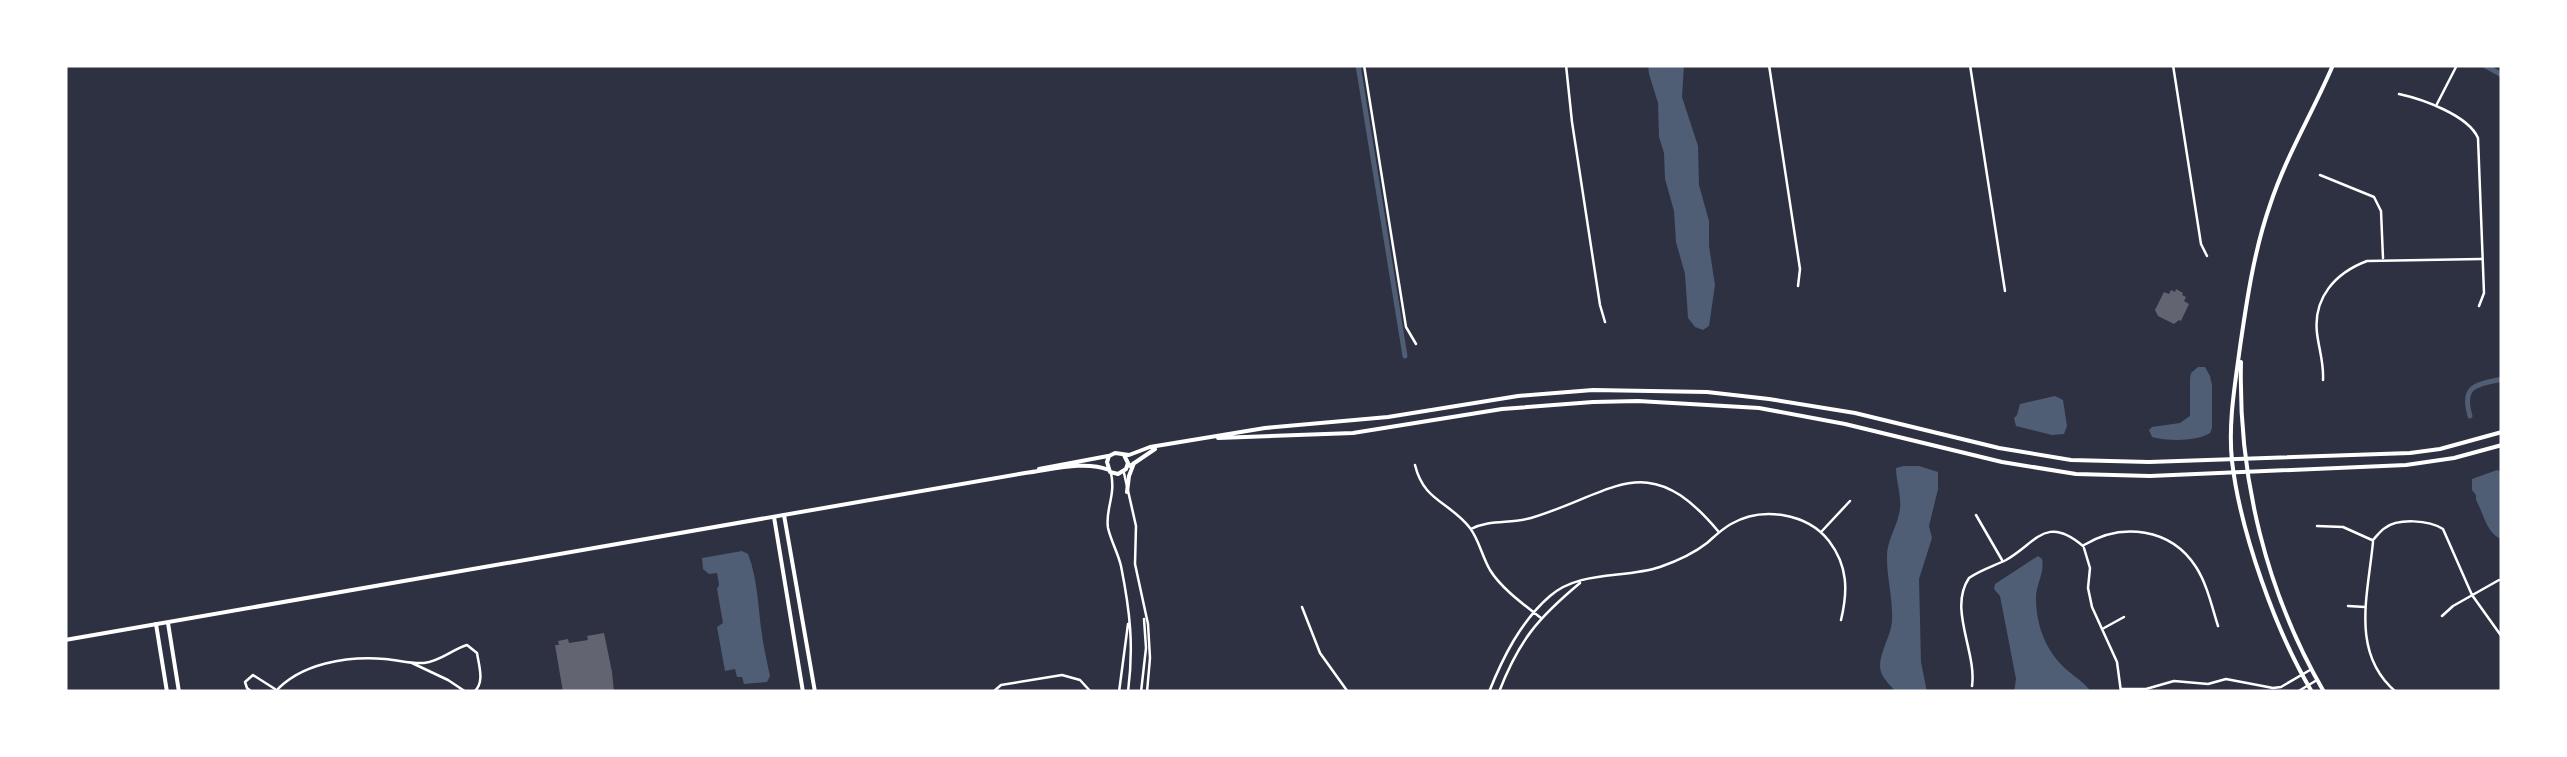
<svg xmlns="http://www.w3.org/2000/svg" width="2567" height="757" viewBox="0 0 2567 757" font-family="Bitter,serif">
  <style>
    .water { fill: #4f5d75 }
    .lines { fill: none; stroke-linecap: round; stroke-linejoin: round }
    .canal { stroke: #4f5d75; stroke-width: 5 }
    .building { fill: #626471 }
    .minor { stroke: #fff; stroke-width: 2.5 }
    .tertiary { stroke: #fff; stroke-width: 4 }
    .secondary { stroke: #fff; stroke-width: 4 }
  </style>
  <rect width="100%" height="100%" fill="#2d3142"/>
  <path class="water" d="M1648,65h36l-2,32 16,49 1,39 10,36v25l6,39 -6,41 -6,4 -8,-3 -7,-9 -3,-44 -9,-32 -2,-31 -9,-32 -1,-26 -5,-16 -1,-34 -9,-29z
    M2198,367h7l5,9 2,9v43l-2,5c-15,9 -42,8 -58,4l-3,-7 3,-3 28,-4 10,-7v-38l1,-5z
    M2055,396l8,4 4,26 -3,8 -12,1 -36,-9 -2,-8 3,-3 3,-11z
    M1904,466h15l19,6v17l-9,37 3,12 -13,41 2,83 6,30h-31c-7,-8 -16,-16 -16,-26 0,-15 11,-30 12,-45 1,-22 -5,-42 -5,-62 -1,-17 9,-30 12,-45 4,-16 -3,-31 -3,-46z
    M2497,470l5,2v67c-15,-4 -19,-27 -26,-39v-5l-4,-5v-11z
    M742,551l6,3c10,26 10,54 14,81 2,14 5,27 8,41l-3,6 -23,2 -2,-7h-5l-2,-8 -10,2 -8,-44 6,-4 -6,-34 2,-4 -2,-12 -8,1 -6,-5 -1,-11z
    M2038,556l4,3c3,15 -6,24 -6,39 0,27 10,54 31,72 9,8 17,12 24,22h-77l2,-13 -16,-83 -6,-7 1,-5z"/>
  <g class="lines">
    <path class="canal" d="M1358,65l47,291
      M2484,65l18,10
      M2470,416c-9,-31 6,-31 32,-37"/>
  </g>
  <path class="building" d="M2176,289l7,4 -1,2 4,2 -2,4 5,3 -8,17 -2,-1 -5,4 -16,-8 -3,-6 9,-18 5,2 2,-4 4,2z
    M604,633l8,39 2,20h-51l-8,-47h4l-1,-4 10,-2 1,4 19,-3 -1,-4z"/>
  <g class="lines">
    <path class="minor" d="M1364,65l42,262 10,17
      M1566,65l6,57 28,183 5,17
      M1769,65l31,204 -2,17
      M1970,65l35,226
      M2173,65l28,179 6,12
      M2399,94c23,5 69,21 79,44l6,155 -5,13
      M2437,104l20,-39
      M2320,175l54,22 7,14 2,47
      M2323,380c1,-17 -4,-30 -6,-47 -4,-35 18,-60 50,-72l114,-2
      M1415,465c9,37 34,36 55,63 9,12 12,28 20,42 11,18 33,34 51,48
      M1111,473c5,23 -6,36 -3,55 3,13 10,25 13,38 9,45 13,80 7,126
      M1124,473l12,53 -1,38 13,60 2,34 -3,34
      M1976,515l26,45
      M2317,526l26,1 29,13
      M1471,529c19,-10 39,-5 60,-11 83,-25 116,-72 187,13
      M1822,531l28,-30
      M2373,540c3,-3 8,-10 12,-12 13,-10 44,-8 58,1l29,66 30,42
      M2373,542c-5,53 -23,111 23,150
      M2084,545c38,-23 87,-17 112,22 11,17 16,40 22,59
      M2084,548l6,20 -2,20 4,19 25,55 4,30
      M2348,606l17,1
      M1302,607l18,46 28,39
      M2442,616l11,-10 46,-26
      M2104,628l20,-11
      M412,663l36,17 18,12
      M1972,686c5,-34 -24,-77 -3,-108 11,-8 25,-12 37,-18 30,-17 40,-46 77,-14
      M2121,689h25l28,-8 34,3 18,-5 47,9 8,-1 29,-17
      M252,692l-5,-4 -2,-6 8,-7 22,14
      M275,692c26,-29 72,-36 110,-33 13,1 26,5 39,4 17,-2 27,-13 43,-18l10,8c2,13 8,30 -3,39
      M993,692l8,-7 61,-10 18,5 11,12
      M1119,692l9,-68
      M1141,692l5,-44 -2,-29
      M1489,692c14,-35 32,-71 61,-96 30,-26 74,-17 110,-29 17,-6 33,-13 47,-24 8,-7 15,-14 24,-19 31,-18 76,-11 98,17 19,25 19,50 12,79
      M1499,692c20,-52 39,-74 81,-109
      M2297,692l20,-12"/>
    <path class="tertiary" d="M2241,362c-3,115 25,230 83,330
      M784,515l31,177
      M774,517l29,175
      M168,623l11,69
      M156,624l11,68
      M2312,692c-36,-60 -72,-161 -80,-231 -4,-38 3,-76 8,-114 7,-48 14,-96 30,-142 16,-49 43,-93 63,-140"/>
    <path class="secondary" d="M1218,438l135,-5 149,-24 91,-7 45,-1 121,7 86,16 157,38 74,12 74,2 256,-11 48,-7 48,-13
      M1124,455l4,8 -2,6 -8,5 -8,-2 -3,-10 2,-6 6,-3 14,2 21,-8 115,-19 123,-11 130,-21 75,-6 114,2 62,7 86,14 144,35 72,12 78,2 261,-9 30,-4 62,-17
      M1130,466l25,-17
      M1039,469l69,-13
      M1127,492l2,-16 5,-13
      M65,640l960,-167c26,-3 59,-13 84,-3"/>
  </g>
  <rect width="2567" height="757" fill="none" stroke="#ffffff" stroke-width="135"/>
</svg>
